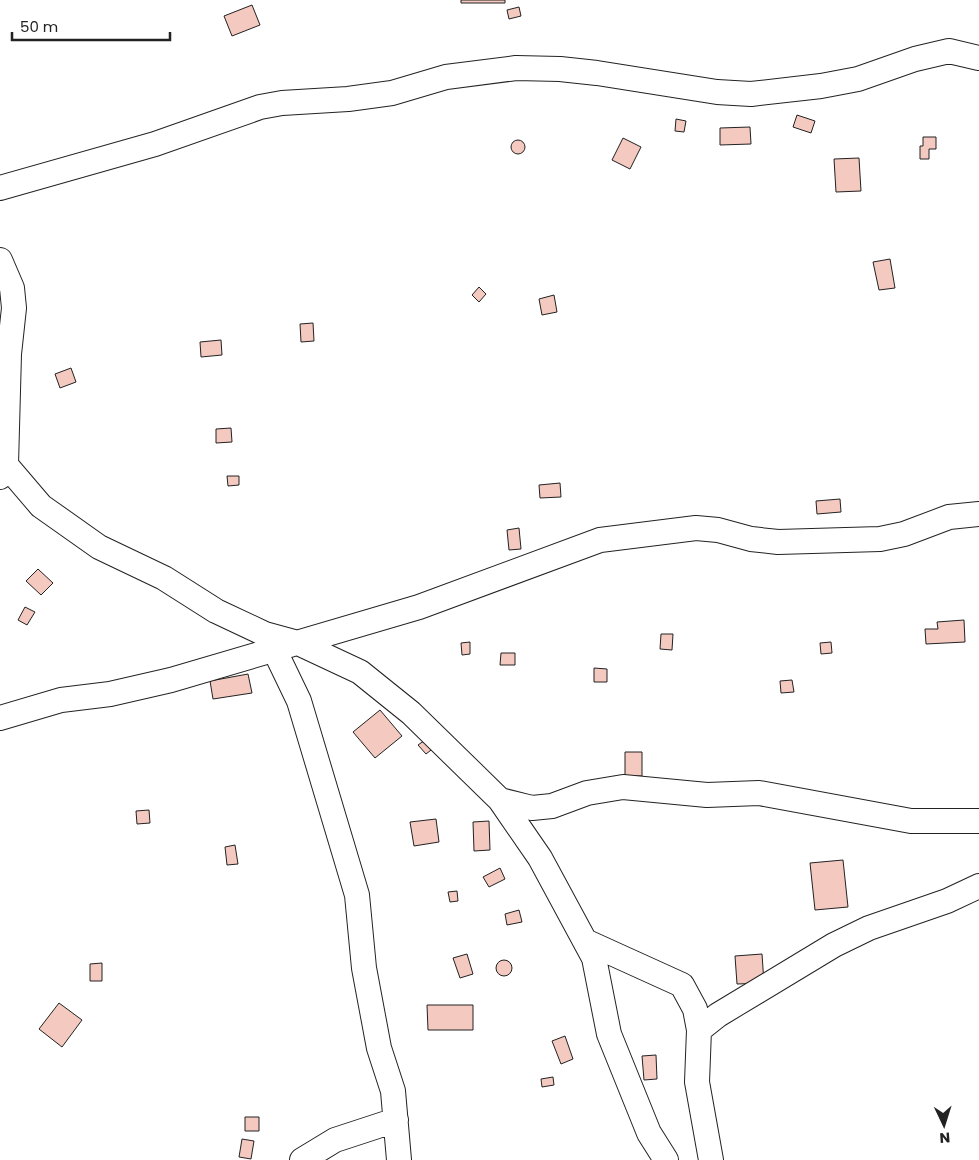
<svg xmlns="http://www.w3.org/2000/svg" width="979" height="1160" viewBox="0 0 979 1160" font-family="Poppins,sans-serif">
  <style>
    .building { fill: #f3c9c0; stroke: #222 }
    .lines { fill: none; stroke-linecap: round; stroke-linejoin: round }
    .minor-casing { stroke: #222; stroke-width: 26 }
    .minor { stroke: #fff; stroke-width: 24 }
  </style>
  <rect width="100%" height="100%" fill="#fff"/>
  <path class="building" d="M461,0h44v3h-44z
    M252,5l8,20 -28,11 -8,-20z
    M519,7l2,9 -12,3 -2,-9z
    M797,115l18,6 -4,12 -18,-6z
    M676,119l10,2 -2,11 -9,-1z
    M750,127l1,17 -31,1v-17z
    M923,137h13v12h-7v10h-9v-13h3z
    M623,138l18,9 -11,22 -18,-9z
    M511 147a7 7 0 1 1 14 0a7 7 0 1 1-14 0Z
    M859,158l2,33 -25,1 -2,-33z
    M890,259l5,29 -16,2 -6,-28z
    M479,287l7,7 -7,8 -7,-7z
    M554,295l3,17 -15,3 -3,-16z
    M313,323l1,18 -13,1 -1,-18z
    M221,340l1,15 -21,2 -1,-15z
    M71,368l5,14 -16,6 -5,-14z
    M231,428l1,14 -16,1v-14z
    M227,476h12v9l-11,1z
    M560,483l1,14 -21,1 -1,-13z
    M840,499l1,13 -24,2 -1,-13z
    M519,528l2,21 -12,1 -2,-20z
    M38,569l15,14 -12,12 -15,-14z
    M25,607l10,5 -8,13 -9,-5z
    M964,620l1,22 -39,2 -1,-15h13l-1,-7z
    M661,634h12l-1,16 -12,-1z
    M470,642v12l-8,1 -1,-12z
    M831,642l1,11 -11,1 -1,-11z
    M501,653h14v12h-15z
    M594,668l13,1v13h-13z
    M248,674l4,19 -39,6 -3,-18z
    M792,680l2,12 -13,1 -1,-12z
    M380,710l22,26 -27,22 -22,-26z
    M428,738l7,9 -9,7 -8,-9z
    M625,752h17v24h-17z
    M149,810l1,13 -13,1 -1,-13z
    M436,819l3,23 -25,4 -4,-24z
    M489,821l1,29 -16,1 -1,-29z
    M235,845l3,19 -11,1 -2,-18z
    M843,860l5,47 -33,3 -5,-47z
    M500,868l5,11 -16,8 -6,-10z
    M457,891l1,10 -8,1 -2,-10z
    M519,910l3,12 -15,3 -2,-11z
    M467,954l6,20 -13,4 -7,-20z
    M762,954l2,29 -27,1 -2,-28z
    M496 968a8 8 0 1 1 16 0a8 8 0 1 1-16 0Z
    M102,963v18h-12v-17z
    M59,1003l23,17 -20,27 -23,-18z
    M427,1005h46v25h-45z
    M565,1036l8,23 -12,5 -9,-23z
    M656,1055l1,24 -13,1 -2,-24z
    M553,1077l1,8 -12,2 -1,-8z
    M245,1117h14v14h-14z
    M242,1139l12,2 -3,18 -12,-2z"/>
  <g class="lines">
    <g class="minor-casing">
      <path id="minor" d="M0,188l155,-44 105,-37 22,-4 66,-4 44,-6 54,-16 70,-9 44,1 37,4 120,19 34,2 70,-8 37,-7 57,-20 34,-8 30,7
        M0,260l12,28 2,20 -5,46 -3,111 -6,12
        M6,465l35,41 58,41 65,31 52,33 49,23 33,9 62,29 51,41 89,87 40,58 54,100 15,76 40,99 17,27
        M274,649l25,52 58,194 7,73 15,80 14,43 6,69
        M0,718l61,-18 49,-6 61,-14 248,-73 181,-67 96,-12 22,2 33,9 27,3 102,-3 24,-5 45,-17 30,-3
        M500,800l32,8 20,-2 35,-13 36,-6 84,8 52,-2 152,28h68
        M585,941l97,44 13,24 4,21 -2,52 14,78
        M699,1030l19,-15 116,-70 35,-17 78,-27 32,-15
        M302,1160l33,-20 61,-20"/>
    </g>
    <use href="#minor" class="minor"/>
  </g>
  <g transform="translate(944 1125) rotate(176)" stroke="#ffffff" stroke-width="4" paint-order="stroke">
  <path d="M0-4L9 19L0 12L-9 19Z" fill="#222222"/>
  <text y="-8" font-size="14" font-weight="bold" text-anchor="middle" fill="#222222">N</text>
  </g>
  <path d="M12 32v8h158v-8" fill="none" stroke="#222222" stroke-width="2.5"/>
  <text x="20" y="32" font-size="15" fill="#222222" stroke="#ffffff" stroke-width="4" paint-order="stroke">50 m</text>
</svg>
